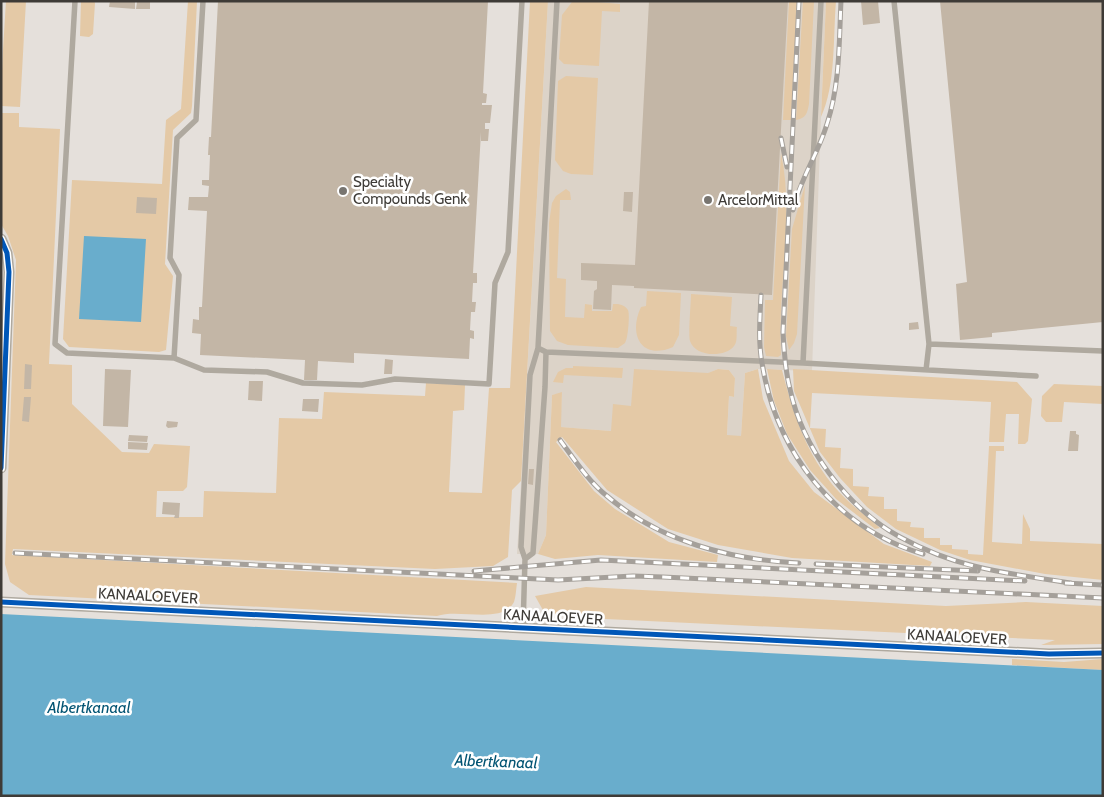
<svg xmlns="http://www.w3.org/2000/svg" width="1104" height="797" viewBox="0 0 1104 797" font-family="Cabin,sans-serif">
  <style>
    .built { fill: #dcd3c8 }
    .green { fill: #e4c9a6 }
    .water { fill: #69adcc }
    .building { fill: #c3b6a6 }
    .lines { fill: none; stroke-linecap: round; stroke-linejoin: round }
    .service { stroke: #afa99f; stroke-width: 5.5 }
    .minor { stroke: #afa99f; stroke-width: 11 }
    .rail-casing { stroke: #a5a09a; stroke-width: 5 }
    .rail { stroke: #fff; stroke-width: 3; stroke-dasharray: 9; stroke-linecap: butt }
    .cycleway-casing { stroke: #fff; stroke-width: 8 }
    .cycleway { stroke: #0057b8; stroke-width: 5 }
    .poi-dot { fill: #787570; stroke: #fff; stroke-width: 2 }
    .labels { text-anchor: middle; stroke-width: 5; stroke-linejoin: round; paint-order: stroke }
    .poi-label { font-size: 15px; fill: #3e3b37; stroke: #fff; text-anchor: start }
    .street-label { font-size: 15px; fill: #3e3b37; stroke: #fff }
    .water-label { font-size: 16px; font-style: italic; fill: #025473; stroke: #fff }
  </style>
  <rect width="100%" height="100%" fill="#e5e0db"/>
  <path class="built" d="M548,1h278l-5,116 -9,254 -54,-2 -13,4 -4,63h-14l2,-40 5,1 1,-19 -6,-8 -11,-1 -87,37 -20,25 -51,-4 2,-34 -10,2 -6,140 -8,19h-21z"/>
  <path class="green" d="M6,1h20l-6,106 -19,-1c0,-35 3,-70 5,-105z
    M81,1h13l1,2 -2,31 -4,3 -9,-1z
    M188,1h9l-5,105 -1,7 -18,17 -8,134 8,12 -7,74 -7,2 -90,-5 -6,-8 9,-159 90,4 4,-64 15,-11z
    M530,1h18l-27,480 -9,9 -4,67 -15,9 -58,3 -422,-20 -1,6 505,28c-1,6 -1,13 -3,19 -12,23 -55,6 -77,14l-408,-21 -19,-13 -5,-18 11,-304 -8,-24 -7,-12v-111h18v14l41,2 -11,235 23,1v39l50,48 27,1 5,-9 36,2 -3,41 -4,4h-26l-1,26h47l1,-26 72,2 3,-75 43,1 2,-27 101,4 1,-13 39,2 -1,25 -11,1 -4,81 33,1 7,-105h21z
    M586,1l34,3v8l-18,-1 -3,55 -35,-2 -5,-5 3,-44 10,-13z
    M789,1h8l-6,119h-8z
    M803,1h11l-5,103c-2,10 -3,14 -13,16z
    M826,1h10c-3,36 0,84 -15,116z
    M566,76l32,2 -5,97 -22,-1 -8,-3 -8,-11 3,-79z
    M781,153c14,66 -4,135 0,202l-3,2 -12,-1 -2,-9 1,-47h8z
    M805,185l-8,149 -3,9 -5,7 -3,-14 6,-107z
    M566,189l4,3 1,8h-11l-3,78 9,1 -1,38 19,1 1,-14 7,1v6h20l1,-7c5,0 11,0 15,6 2,4 0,29 -3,33 -2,2 -5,3 -7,5l-50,-3 -11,-4 -7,-10 -1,-108 3,-20 4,-7z
    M647,291l34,2 -2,42 -6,12c-32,14 -45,-13 -32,-40l5,-1z
    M691,294l41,3 -2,29 7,1c-1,5 1,15 -3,19 -9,12 -39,11 -44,-5 -2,-7 1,-38 1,-47z
    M573,366l50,2 -1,10 -58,-3 -1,8 -10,-1 5,-10 8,-4h7z
    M634,369l74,4 10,-4 11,1 6,8 -1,19 -5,-1 -2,39 14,1 4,-63 13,-4 5,30 26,62 25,31 70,52 48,18 -2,4 -138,-8 -74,-13 -50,-16 -61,-39 -45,-53 -6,5 38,49 21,18 54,33 49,13 -1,7 -119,-7 -43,4 -17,-5 8,-19 6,-140 10,-3 -1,35 50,4 2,-27 18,2z
    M767,369l15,1c12,47 27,93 63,128 11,11 24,20 35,30l-5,1 -39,-30 -26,-29 -23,-36 -13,-33z
    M793,369l224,13 15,17 -4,42 -3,3h-7l1,-30h-13l-2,28h-15l2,-40 -179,-9 -2,35 16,1 -1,18 16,1 -1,20 13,1v17l16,1 -1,9 16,1v12h13v12l14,1 -1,5 14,1v10h16v7h12v4l16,1v4l15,1 6,-109h15v5h-8l-4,91 30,2 1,-30 7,15v12l73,3v36l-58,-6 -75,-14 -30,-10 -44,-21 -29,-22 -27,-29 -20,-26 -26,-61z
    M1054,384l49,2v18l-39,-2 -2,20h-16l-5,-6 1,-20z
    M586,587l360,19 80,-4 77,4v38l-62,1 14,-5 -471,-22 -40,-6 -9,-16z
    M1012,659l52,3 39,-3v11l-91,-5z"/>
  <path class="water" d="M84,236l62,3 -5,83 -62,-3z
    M1,614l1102,56v126h-1102z"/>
  <path class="building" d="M110,1l25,1v7l-26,-2z
    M218,1h270l-5,92 4,1 -1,9h-4v2h10l-2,18h-5v6h4l-1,12h-7v-9l-8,141h4v10h-4l-1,19h4l-1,10h-4l-1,18 4,1v8l-4,-1 -1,21 -115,-6v10l-36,-2 -1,19h-13l1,-20 -105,-5 1,-21 -9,-1 1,-14 6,1v-13h3l5,-96 -19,-1 1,-13h19l1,-11 -7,-1v-5h7l1,-25h-2l1,-18h2z
    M649,1h139l-16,294 -138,-7v-2l-22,-1 -1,25 -18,-1 1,-18 3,-2v-8l-16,-1v-17l54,2z
    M861,1h17l2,22 -17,2z
    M940,1h163v321l-111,11v4l-32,3 -4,-56 11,-2z
    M137,2h13v7h-14z
    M624,192h9l-1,20 -9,-1z
    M137,197l20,1 -1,16 -20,-1z
    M918,322l1,7 -10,1v-7z
    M385,359l8,1 -1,14h-8z
    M25,364l7,1 -1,24h-7z
    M105,369l26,1 -3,57 -25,-1z
    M249,381h14l-1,20 -14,-1z
    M24,397h7l-2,25 -7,-1z
    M303,399h16l-1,13 -16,-1z
    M167,421l11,1 -1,5 -9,1 -2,-2z
    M1070,431h6v3l3,1 -1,16h-10z
    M129,435l19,1 -1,6 -19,-1z
    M128,442l20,1 -1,7 -19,-1z
    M529,469h5l-1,16 -5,-1z
    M163,502l17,1 -1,15h-5l1,-3 -13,-1z"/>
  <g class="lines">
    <path class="service" d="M75,1l-20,343 12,9 107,5
      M203,1l-7,119 -19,18 -7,120 9,17 -5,83 30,12 63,2 36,11 59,2 33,-6 94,5 6,-101 13,-31 14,-251
      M894,1l35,343 -3,26
      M929,344l174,7
      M546,352l257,11 233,13
      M803,363l18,-362
      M525,559l8,-6 12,-166 1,-35 -8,-4 19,-347
      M523,628l2,-69 -4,-12 9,-172 8,-27"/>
    <path class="minor" d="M1,239l6,14 2,19 -8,196
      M1,602l1048,52 54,-1"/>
    <g class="rail-casing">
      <path id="rail" d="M799,1l-16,331c1,19 2,38 7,57 12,58 57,119 110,148 22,12 49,23 74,29 31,8 65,12 97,17
        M781,138l6,29
        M793,210c7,-31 25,-56 34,-86 13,-40 12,-81 14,-123
        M761,295c-1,22 -3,46 1,68 14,89 73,165 161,191
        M560,440c14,19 28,41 47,56 52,45 124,64 192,67
        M15,553l543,27 75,-4 30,1 440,21
        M816,564l162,7
        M474,571l127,-11 424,21
        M1065,583l38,2"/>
    </g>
    <use href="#rail" class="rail"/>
    <g class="cycleway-casing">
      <path id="cycleway" d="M1,239l6,14 2,19 -8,196
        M1,602l1048,52 54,-1"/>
    </g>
    <use href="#cycleway" class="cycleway"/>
  </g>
  <g class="poi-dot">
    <circle cx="343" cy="191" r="5"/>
    <circle cx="708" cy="200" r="5"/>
  </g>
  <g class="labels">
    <g class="poi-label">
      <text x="353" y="187">Specialty<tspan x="353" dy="17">Compounds Genk</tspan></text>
      <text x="718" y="205">ArcelorMittal</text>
    </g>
    <g class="street-label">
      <text transform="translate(148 596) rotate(3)" y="5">KANAALOEVER</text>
      <text transform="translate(553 617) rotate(3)" y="5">KANAALOEVER</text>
      <text transform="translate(957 637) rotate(3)" y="5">KANAALOEVER</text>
    </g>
    <g class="water-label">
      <text x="89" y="713">Albertkanaal</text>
      <text transform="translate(496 761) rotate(2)" y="6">Albertkanaal</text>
    </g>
  </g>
  <rect width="1104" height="797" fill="none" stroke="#3e3b37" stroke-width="5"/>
</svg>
